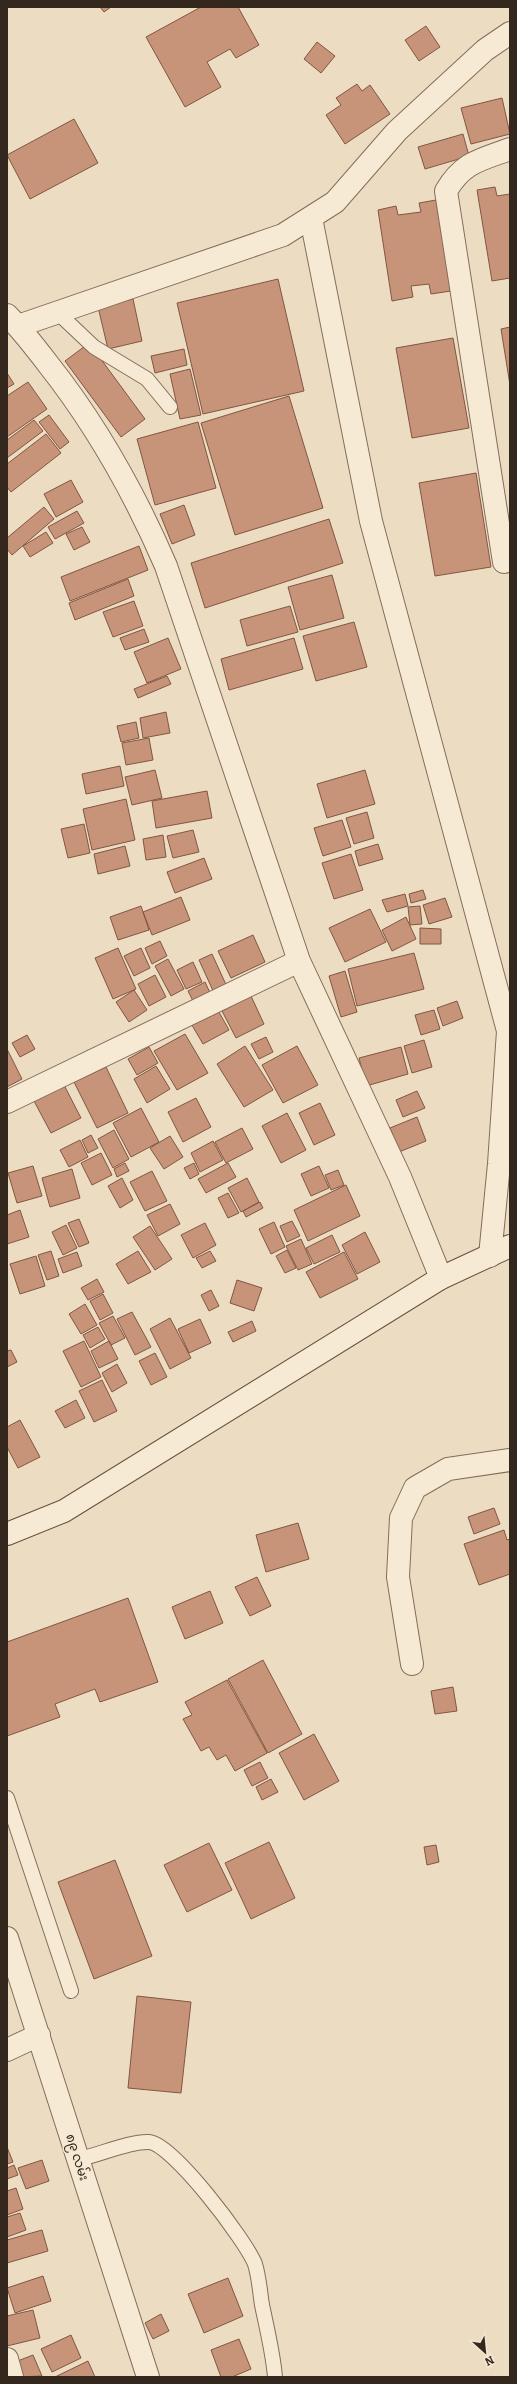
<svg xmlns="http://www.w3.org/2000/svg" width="517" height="2384" viewBox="0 0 517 2384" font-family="Bitter,'Noto Sans Myanmar',serif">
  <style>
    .building { fill: #c7947a; stroke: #825641 }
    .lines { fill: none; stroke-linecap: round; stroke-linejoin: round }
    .lane-casing { stroke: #846d5a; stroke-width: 16 }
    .street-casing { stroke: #846d5a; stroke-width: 24 }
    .secondary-casing { stroke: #664f3d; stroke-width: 24 }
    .lane { stroke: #f7ead4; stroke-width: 14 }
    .street { stroke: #f7ead4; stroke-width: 22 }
    .secondary { stroke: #f7ead4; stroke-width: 22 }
    .labels { text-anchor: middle; stroke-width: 3; stroke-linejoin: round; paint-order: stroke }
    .street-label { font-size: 13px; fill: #34271e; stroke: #f3e7d1 }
  </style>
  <rect width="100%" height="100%" fill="#ebdcc2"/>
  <path class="building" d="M100,7h11l-7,5z
    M201,7h37l21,38 -23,13 -6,-9 -23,13 14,25 -36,20 -39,-70z
    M426,26l14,21 -21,14 -14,-21z
    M317,42l18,14 -14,17 -17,-14z
    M357,84l5,7 8,-6 20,29 -45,30 -19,-29 15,-10 -5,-7z
    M502,98l8,36 -39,10 -10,-36z
    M74,119l24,44 -68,36 -23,-44z
    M463,134l6,22 -44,13 -7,-22z
    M495,187l2,9 13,-2v84l-18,3 -15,-91z
    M436,200l15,91 -20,3 -2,-10 -18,2 2,11 -21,4 -14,-91 18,-4 2,9 23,-3 -2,-9z
    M278,279l26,112 -101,23 -26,-111z
    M133,299l9,42 -34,8 -10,-42z
    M510,327v58l-9,-56z
    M453,338l16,90 -57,10 -16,-90z
    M89,343l56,76 -24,18 -56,-76z
    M184,349l3,16 -32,8 -4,-17z
    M190,369l11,46 -21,4 -10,-45z
    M7,373l7,11 -7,4z
    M28,382l19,27 -40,28v-41z
    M289,396l34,112 -88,27 -34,-112z
    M49,415l20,27 -9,7 -21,-27z
    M34,420l9,11 -36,27v-18z
    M198,422l18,66 -61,17 -18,-66z
    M46,434l15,19 -50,39 -4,-5v-23z
    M476,473l15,94 -56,9 -16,-93z
    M71,480l12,22 -27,15 -12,-23z
    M184,505l11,30 -23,9 -12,-30z
    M44,507l10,12 -42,36 -5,-6v-11z
    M77,511l7,12 -29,16 -7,-12z
    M329,519l14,44 -138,45 -14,-45z
    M82,527l8,15 -16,8 -8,-16z
    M46,532l7,11 -23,14 -7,-11z
    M139,546l9,24 -78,31 -9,-24z
    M332,575l12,43 -44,12 -12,-43z
    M128,579l6,17 -59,24 -6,-17z
    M134,601l9,25 -30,11 -10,-25z
    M290,606l8,26 -51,14 -7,-26z
    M354,622l13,45 -51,14 -13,-45z
    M144,629l5,13 -24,8 -5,-12z
    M168,638l13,31 -34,14 -13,-31z
    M294,638l9,31 -74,21 -8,-31z
    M167,676l4,8 -33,14 -4,-9z
    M166,712l4,21 -27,5 -3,-20z
    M136,722l3,16 -18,4 -4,-16z
    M149,738l4,22 -27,5 -4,-22z
    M120,766l4,20 -38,8 -4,-20z
    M155,770l7,28 -30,7 -7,-28z
    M365,770l10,34 -48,14 -10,-34z
    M207,791l5,27 -56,10 -4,-27z
    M126,799l9,41 -43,10 -9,-41z
    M367,812l7,26 -20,6 -8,-26z
    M342,820l9,27 -28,9 -9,-28z
    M84,824l6,29 -22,5 -7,-29z
    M193,830l6,22 -26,6 -6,-22z
    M163,835l3,22 -20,3 -3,-21z
    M378,844l5,15 -24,7 -4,-15z
    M125,846l5,20 -32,8 -4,-20z
    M351,854l12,36 -29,9 -12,-36z
    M204,858l8,21 -37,14 -8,-21z
    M423,890l3,9 -15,4 -2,-9z
    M405,894l3,12 -21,6 -5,-12z
    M181,897l9,23 -38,15 -9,-23z
    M445,898l7,19 -23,7 -6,-19z
    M141,906l8,24 -31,10 -8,-23z
    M420,906l2,18 -12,1 -2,-18z
    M370,909l16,33 -41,20 -16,-34z
    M406,917l10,22 -24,12 -10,-21z
    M420,928l21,1v15h-21z
    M253,935l12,27 -34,16 -13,-27z
    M160,941l7,15 -15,8 -7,-16z
    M118,948l18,41 -23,10 -18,-41z
    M141,948l9,20 -16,8 -10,-20z
    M414,953l10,36 -67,17 -9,-37z
    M212,954l16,35 -13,6 -16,-35z
    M168,959l16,30 -13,7 -16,-30z
    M193,962l9,20 -16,7 -9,-19z
    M345,971l12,41 -16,5 -12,-41z
    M155,975l11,22 -17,9 -11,-22z
    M205,982l6,13 -17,8 -6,-12z
    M134,990l13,20 -18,12 -13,-20z
    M251,996l13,28 -28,14 -14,-27z
    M457,1001l6,17 -20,8 -6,-18z
    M215,1005l14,25 -26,14 -14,-24z
    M434,1010l6,19 -19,6 -6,-20z
    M185,1034l23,39 -31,17 -23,-39z
    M27,1035l8,14 -15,8 -8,-14z
    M266,1037l7,15 -14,7 -8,-15z
    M424,1040l8,27 -20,6 -8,-27z
    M245,1046l28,44 -29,17 -27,-43z
    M297,1046l21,39 -35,18 -21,-38z
    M149,1047l9,16 -21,12 -9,-16z
    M401,1047l7,27 -42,12 -7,-28z
    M7,1049l15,30 -15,8z
    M156,1066l14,23 -23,14 -13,-24z
    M106,1067l22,46 -31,15 -23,-46z
    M64,1085l17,33 -30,15 -17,-32z
    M417,1091l8,17 -22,9 -7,-17z
    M196,1098l15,29 -28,15 -15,-30z
    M320,1103l15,32 -21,10 -15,-32z
    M141,1108l18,34 -28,15 -18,-34z
    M287,1113l19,37 -25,13 -19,-37z
    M417,1117l9,24 -27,11 -9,-24z
    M242,1128l11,21 -27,14 -11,-21z
    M114,1130l15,29 -16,9 -15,-29z
    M91,1135l7,13 -10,5 -6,-13z
    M170,1136l13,21 -19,12 -14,-21z
    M80,1140l8,17 -19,10 -9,-17z
    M213,1141l10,19 -23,12 -9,-19z
    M101,1153l11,22 -20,10 -11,-22z
    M125,1163l4,8 -12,6 -3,-8z
    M194,1163l5,11 -9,5 -6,-11z
    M228,1163l8,14 -30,16 -8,-14z
    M33,1166l9,30 -25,7 -9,-30z
    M319,1166l10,22 -18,8 -10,-22z
    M72,1169l8,29 -30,9 -8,-29z
    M338,1170l6,15 -13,5 -6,-15z
    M152,1171l15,30 -22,10 -15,-29z
    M122,1178l11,22 -13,8 -12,-22z
    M247,1178l12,24 -18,10 -13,-24z
    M346,1185l14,31 -52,25 -14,-31z
    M228,1193l11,20 -11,5 -10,-20z
    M260,1202l3,6 -17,9 -3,-6z
    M170,1204l10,20 -22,12 -11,-21z
    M20,1210l9,27 -22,7v-29z
    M79,1219l10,24 -10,4 -11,-24z
    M292,1221l8,15 -13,6 -7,-16z
    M274,1222l11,25 -14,7 -12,-25z
    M205,1223l11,22 -23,13 -12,-23z
    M66,1225l11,23 -14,7 -11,-23z
    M150,1226l22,33 -17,11 -22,-33z
    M365,1232l15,30 -23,12 -15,-29z
    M332,1235l8,17 -26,12 -8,-16z
    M301,1239l11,25 -14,6 -12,-24z
    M287,1250l9,18 -11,5 -9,-17z
    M51,1251l8,25 -12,4 -9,-25z
    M138,1251l13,21 -23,12 -12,-20z
    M210,1251l6,10 -14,7 -6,-10z
    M77,1252l5,14 -19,7 -5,-14z
    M344,1252l14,27 -38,19 -14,-26z
    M36,1256l9,30 -25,8 -10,-30z
    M97,1279l7,13 -16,8 -7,-12z
    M237,1280l25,8 -8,23 -24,-8z
    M211,1290l8,16 -10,5 -8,-16z
    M103,1294l10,19 -13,7 -10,-19z
    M85,1304l12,21 -16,9 -12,-20z
    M132,1312l19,35 -16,8 -18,-36z
    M113,1316l12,22 -14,7 -12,-22z
    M170,1318l21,40 -21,11 -20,-40z
    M200,1319l11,24 -22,10 -11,-24z
    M252,1321l4,10 -23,11 -5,-10z
    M98,1327l7,12 -15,9 -7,-13z
    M84,1341l17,36 -20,10 -18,-36z
    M109,1341l9,18 -19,9 -8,-17z
    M11,1350l6,12 -10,5v-16z
    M155,1353l12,24 -16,8 -12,-24z
    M117,1364l10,19 -15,9 -10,-19z
    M102,1380l15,31 -23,11 -15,-31z
    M76,1400l9,18 -20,10 -10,-17z
    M20,1420l20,37 -22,11 -11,-21v-20z
    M494,1508l6,16 -26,10 -6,-17z
    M298,1523l11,36 -43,13 -10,-37z
    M504,1530l3,10 3,-1v35l-31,11 -15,-41z
    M257,1577l14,29 -21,10 -15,-29z
    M210,1591l13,32 -38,16 -13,-32z
    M128,1598l30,84 -58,20 -5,-13 -40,15 5,13 -53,19v-94z
    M263,1660l39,74 -34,19 -40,-74z
    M227,1680l40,73 -32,18 -9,-16 -9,5 -8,-13 -8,4 -18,-32 9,-4 -7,-13z
    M453,1687l4,24 -22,3 -4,-23z
    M314,1734l25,47 -35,19 -25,-47z
    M260,1762l8,16 -16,8 -8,-16z
    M271,1779l7,13 -16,8 -6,-13z
    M269,1842l26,56 -44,21 -26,-56z
    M209,1843l23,47 -45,22 -23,-47z
    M436,1845l3,17 -12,3 -3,-18z
    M115,1860l37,96 -58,23 -36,-97z
    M137,1996l54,6 -10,91 -53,-5z
    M7,2147l6,15 -6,2z
    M42,2160l7,21 -23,8 -8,-21z
    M14,2165l4,10 -11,4v-11z
    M16,2188l7,21 -16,6v-24z
    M20,2213l6,17 -19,7v-20z
    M42,2230l6,21 -41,12v-23z
    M43,2276l8,25 -36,12 -8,-25z
    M228,2278l15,38 -39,17 -16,-39z
    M33,2310l7,28 -33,8v-30z
    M161,2314l8,17 -16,8 -8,-16z
    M71,2335l10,23 -29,14 -11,-23z
    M239,2339l12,30 -19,8h-11l-10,-27z
    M33,2355l9,21 -27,1 -5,-13z
    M88,2361l7,16h-40z"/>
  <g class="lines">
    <g class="lane-casing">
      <path id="lane" d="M58,313l36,34 53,32 23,28
        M7,1798l64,193
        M79,2159c20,-4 51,-18 70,-17 24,2 97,99 106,122 4,13 5,28 7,41 5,24 11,48 13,72"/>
    </g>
    <g class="street-casing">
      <path id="street" d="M311,218l60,303 137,510 -9,133 -9,92
        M7,315c15,15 28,32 41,49 49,62 87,130 118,202l133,395 101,216 41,101
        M18,326l265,-91 52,-33 62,-71 88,-81 25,-17
        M504,562l-58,-371c17,-29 34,-31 64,-42
        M7,1102l292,-141
        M412,1664l-14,-87 3,-59 14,-30 33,-19 62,-9
        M7,1938l141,439
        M7,2050l32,-15
        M7,2359l5,18"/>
    </g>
    <g class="secondary-casing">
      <path id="secondary" d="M7,1534l57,-23 377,-233 69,-32"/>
    </g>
    <use href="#lane" class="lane"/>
    <use href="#street" class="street"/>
    <use href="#secondary" class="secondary"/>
  </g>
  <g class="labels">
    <g class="street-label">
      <text transform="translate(78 2157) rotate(72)" y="5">၈၉ လမ်း</text>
    </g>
  </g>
  <rect width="517" height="2384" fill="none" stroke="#34271e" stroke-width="16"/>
  <g transform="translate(485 2352) rotate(153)" stroke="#f3e7d1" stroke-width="3" paint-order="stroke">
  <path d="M0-3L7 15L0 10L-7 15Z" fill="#34271e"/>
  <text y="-6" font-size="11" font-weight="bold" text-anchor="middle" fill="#34271e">N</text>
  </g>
</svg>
